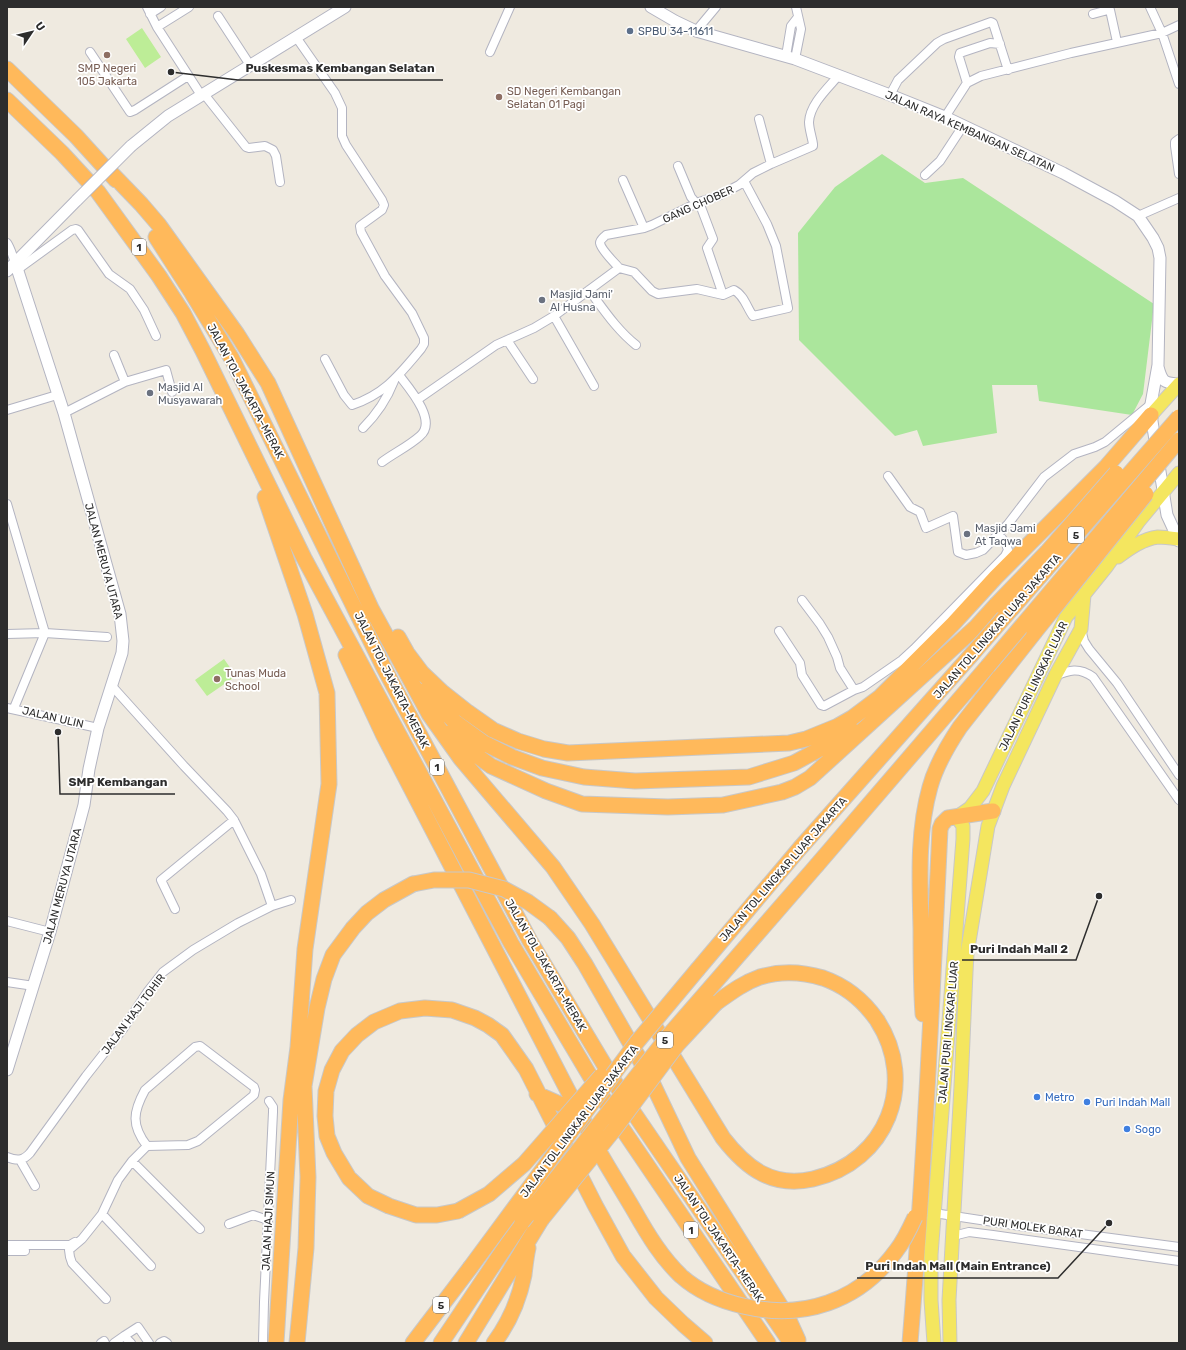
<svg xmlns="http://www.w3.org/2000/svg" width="1186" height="1350" viewBox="0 0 1186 1350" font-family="Rubik,sans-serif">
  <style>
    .grass { fill: #abe69c }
    .pitch { fill: #bded97 }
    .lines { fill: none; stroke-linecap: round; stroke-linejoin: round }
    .street-casing { stroke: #b3b4c1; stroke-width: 10 }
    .secondary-casing { stroke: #b3b4c1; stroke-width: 13 }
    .primary-casing { stroke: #c8c8c8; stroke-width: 15 }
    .highway-casing { stroke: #c8c8c8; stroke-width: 17 }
    .street { stroke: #fff; stroke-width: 8 }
    .secondary { stroke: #fff; stroke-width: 11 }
    .primary { stroke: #f4e65f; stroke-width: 13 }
    .highway { stroke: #ffb95b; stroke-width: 15 }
    .secondary-bridge-casing { stroke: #b3b4c1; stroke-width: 13; stroke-linecap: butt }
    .highway-bridge-casing { stroke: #c8c8c8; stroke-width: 17; stroke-linecap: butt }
    .secondary-bridge { stroke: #fff; stroke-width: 11 }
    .highway-bridge { stroke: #ffb95b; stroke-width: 15 }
    .service-dot { fill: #5c6f8a; stroke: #fff; stroke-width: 1.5 }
    .education-dot { fill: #8d6e63; stroke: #fff; stroke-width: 1.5 }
    .worship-dot { fill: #6b7280; stroke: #fff; stroke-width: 1.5 }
    .shop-dot { fill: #3f7fe0; stroke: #fff; stroke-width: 1.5 }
    .labels { text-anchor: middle; stroke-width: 3.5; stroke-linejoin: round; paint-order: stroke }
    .shield { fill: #fff; stroke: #6c6c6c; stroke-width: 1 }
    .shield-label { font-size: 10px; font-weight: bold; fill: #2d2d2d }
    .service-label { font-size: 11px; fill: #4e5e75; stroke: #fff; text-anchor: start }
    .education-label { font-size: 11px; fill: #785e54; stroke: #fff; text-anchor: start }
    .street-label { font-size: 11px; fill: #2d2d2d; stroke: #fff }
    .worship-label { font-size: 11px; fill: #5b616d; stroke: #fff; text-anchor: start }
    .shop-label { font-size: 11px; fill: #366cbe; stroke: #fff; text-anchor: start }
    .leader { fill: none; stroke: #2d2d2d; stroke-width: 1.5 }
    .callout-dot { fill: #2d2d2d; stroke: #fff; stroke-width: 1.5 }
    .callout-label { font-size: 12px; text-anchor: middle; font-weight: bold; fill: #2d2d2d; stroke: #fff; stroke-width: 3.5; stroke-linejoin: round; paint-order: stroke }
  </style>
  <rect width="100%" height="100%" fill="#efeae0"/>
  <path class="grass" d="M882,154l43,29 38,-5 191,126 -11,90 -11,21 -93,-14 -2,-16h-45l5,48 -74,13 -6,-16 -22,6 -96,-96 -1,-107 37,-46z"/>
  <path class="pitch" d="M142,28l19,29 -16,11 -19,-29z
    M224,659l12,17 -29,20 -12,-16z"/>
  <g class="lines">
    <g class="street-casing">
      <path id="street" d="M147,7l10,20 44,68
        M1150,7l12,26 17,51
        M150,14l11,-7
        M1093,14l15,-4h2l7,32
        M218,16l32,49
        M157,27l32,-20
        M696,31l20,-24
        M296,37l39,56 7,15v28l4,9 36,55 2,5 -2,5 -22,16 1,6 24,44 27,37 12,25v6l-3,5c-22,26 -36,45 -69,56l-8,-10 -19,-36
        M90,52l40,60 5,-2 53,-34
        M490,52l20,-45
        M786,56l5,-30 7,-9
        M795,59l6,-30 -5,-22
        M967,83l-8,-26 1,-4 30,-10 10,1
        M204,94l42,53 3,1 16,-2 8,4 3,6 4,26
        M890,95l8,-15 39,-37 7,-4 47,-17 2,1 15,47
        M945,117l22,-34 14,-7 90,-23 91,-20 17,-8
        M759,119l12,45
        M1179,139l-4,3v4l4,28
        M678,166l13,31 5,6
        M925,175l15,-14 23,-35
        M623,180l21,48
        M699,202l14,37 -6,9 16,47
        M1138,216l41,-18
        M7,243c4,6 5,12 8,19
        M619,268c-4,-5 -18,-18 -19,-25 0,-3 3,-5 6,-8l38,-7 8,-3 47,-23 19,-6 21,-11 14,-12 18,-9 42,-18v-2c-1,-7 -4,-15 -4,-22 1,-18 19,-34 30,-47
        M619,268l15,4 18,19 6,3 39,-5 26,6 11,-5c10,5 13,18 19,26l35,-8 -12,-62 -9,-22 -23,-43
        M17,270l55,-40 4,-1 2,1 31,44 21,15 14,21 12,26
        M589,290c15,20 28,40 47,55
        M554,316l40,70
        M507,340l26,39
        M114,355l11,27
        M417,400l79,-55 38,-17 20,-12 65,-48
        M7,410l50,-15
        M64,413l61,-31 41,-12 6,22
        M363,428c14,-14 24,-29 31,-47
        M382,462c12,-9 27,-16 38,-26 18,-15 -11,-48 -21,-61
        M888,476l22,31 10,5 6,16 27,-12 5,36 8,3 10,-2 7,-3 25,-26 36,-47 30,-23 21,-7 10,-5 46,-38
        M7,504l38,129 -31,75
        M802,600l18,24 8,13 9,20 3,11 14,22
        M1081,629l3,12 5,8 28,34 62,92
        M779,631l21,32 2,12 19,30 3,1 30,-16 9,-3 39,-27 12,-11 91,-93 3,-6 -2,-6 -7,-10
        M7,634l38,-1 62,4
        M1055,676c14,-6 24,-9 38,1l86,123
        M111,685l73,81 43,45 7,9 27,54 11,32
        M7,708l91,20
        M175,909l-14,-29 73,-60
        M7,921l43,11
        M7,982l27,4
        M7,1157c10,4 16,4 23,-4l56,-77 37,-47 25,-38 15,-19 30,-22 45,-27 34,-17 19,-6
        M20,1160l15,26
        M132,1161l68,68
        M934,1213l86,13 159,21
        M102,1214l49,52
        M229,1224l24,-9 15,5
        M953,1236l16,-4 24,3 186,26
        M7,1245h63l5,-3
        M7,1251h18
        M106,1299l-34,-36 -2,-6 -1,-7 13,-11 20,-25 16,-34 14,-19 15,-15 41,-1 10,-4 56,-46 1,-5 -1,-3 -54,-41 -5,1 -50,43c-12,22 -14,35 2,56
        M124,1336l14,-9 11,16
        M101,1343l3,-2 1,2
        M114,1343l10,-7 7,7
        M160,1343l4,-2 3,2
        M263,1343l1,-41 9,-190v-5l-4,-6"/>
    </g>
    <g class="secondary-casing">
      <path id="secondary" d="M651,7l24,14 21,10 99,28 95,36 55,22 118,56 52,28 23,15 15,22 5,10 2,10 -2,107 -7,39v11l16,100 12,26
        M131,146l37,-30 177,-109
        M7,271l70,-71
        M1158,367c4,15 6,16 21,17
        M7,1070l43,-138 34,-127 5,-36 9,-41 24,-75 1,-12 -3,-27 -56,-201 -49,-151"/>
    </g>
    <g class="primary-casing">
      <path id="primary" d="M1151,415l28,-31
        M1118,557c12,-9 25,-18 40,-20 6,0 13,1 20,2
        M934,1343l-3,-43v-45l32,-416v-13l-6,-9 13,-9 13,-17 83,-174 41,-51 32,-45 40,-48
        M950,1343l-1,-43 12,-214 5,-114 1,-18 21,-128 15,-40 34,-72 18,-38 26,-47 3,-34"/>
    </g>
    <g class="highway-casing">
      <path id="highway" d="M7,69l69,67 40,44
        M7,100l55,53 36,39 61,84 24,37 20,38 101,207 207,385 104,175 153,225
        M112,174l29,30 18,21 78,109 31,49 103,225 58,106 32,45 92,108 39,57 131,214c24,31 50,50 90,41 74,-17 105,-96 64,-159 -14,-20 -31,-34 -54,-42 -20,-6 -43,-7 -63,-1 -17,6 -30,16 -44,26
        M156,237l36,56 40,66 152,309 146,273 99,165 162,237
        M265,497l40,117 22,79 2,91 -24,165 -7,98 -7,53 -15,243
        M398,637l9,16 15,20 20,19 24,19 27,19 25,11 26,8 24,4 221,-10 17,-4 32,-13 14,-8 28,-21 73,-73 43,-47 110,-110 45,-52
        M346,655l37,79 213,411
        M423,691l32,31 29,21 28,14 30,11 42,9 51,4 114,-4 45,-14 59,-32
        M449,733l8,8 34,25 55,25 36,13 86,3 55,-2 59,-13 13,-5 15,-9 166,-151 20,-22
        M817,865l171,-199
        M550,918l18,20 17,26 63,110 40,84 100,160 10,22
        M698,969l102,-121 173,-195
        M923,1014c-2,-28 -2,-56 -2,-85 -1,-47 -4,-96 9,-142 6,-22 18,-42 30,-60l74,-94
        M537,1094l41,18
        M458,1211l-21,4h-21l-27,-9 -21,-10 -19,-18 -15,-25 -7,-17 -2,-20 1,-25 6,-21 10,-19 15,-16 17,-13 26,-11 25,-3 27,2 23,8 13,7 14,10 24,34 69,136 28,51 33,42 27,26 22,19
        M297,1343l9,-95 2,-71 -4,-91 13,-78 7,-29 9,-24 20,-27 14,-15 17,-13 29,-16
        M413,1343l57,-75
        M441,1343l81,-121
        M466,1343l75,-123
        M494,1343c15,-20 25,-43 30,-68 1,-9 2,-18 4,-27
        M910,1343c14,-171 22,-342 30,-514l2,-5 6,-6 45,-7"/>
    </g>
    <use href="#street" class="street"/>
    <use href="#secondary" class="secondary"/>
    <use href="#primary" class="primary"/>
    <use href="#highway" class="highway"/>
    <g class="secondary-bridge-casing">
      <path id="secondary-bridge" d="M77,200l54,-54"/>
    </g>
    <g class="highway-bridge-casing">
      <path id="highway-bridge" d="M996,605l51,-53 69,-79
        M1034,633l112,-139
        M973,653l206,-236
        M988,666l191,-226
        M413,884l21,-4h35l35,9 24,13 22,16
        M601,1155c11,19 23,38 34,57 13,23 27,46 46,64 18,16 40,25 62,30 60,14 116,-4 153,-55 8,-10 14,-23 19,-34
        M458,1211l31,-17 35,-30 77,-88
        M541,1220l72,-89 64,-86 39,-42
        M522,1222l148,-188 147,-169
        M470,1268l167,-226 61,-73"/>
    </g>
    <use href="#secondary-bridge" class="secondary-bridge"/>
    <use href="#highway-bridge" class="highway-bridge"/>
  </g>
  <circle class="service-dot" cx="630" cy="31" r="4"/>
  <g class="education-dot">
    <circle cx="107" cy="55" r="4"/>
    <circle cx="499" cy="97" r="4"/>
    <circle cx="217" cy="679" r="4"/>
  </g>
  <g class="worship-dot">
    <circle cx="542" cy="300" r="4"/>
    <circle cx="150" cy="393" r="4"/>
    <circle cx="967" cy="534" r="4"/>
  </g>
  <g class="shop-dot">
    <circle cx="1037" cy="1097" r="4"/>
    <circle cx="1087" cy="1102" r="4"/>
    <circle cx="1127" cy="1129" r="4"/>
  </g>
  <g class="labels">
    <g class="shield">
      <rect x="132" y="239" width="14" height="16" rx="3"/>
      <rect x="1068" y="527" width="16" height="16" rx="3"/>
      <rect x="430" y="759" width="14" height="16" rx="3"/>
      <rect x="657" y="1032" width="16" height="16" rx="3"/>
      <rect x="684" y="1222" width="14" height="16" rx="3"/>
      <rect x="433" y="1297" width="16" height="16" rx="3"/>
    </g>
    <g class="shield-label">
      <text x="139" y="251">1</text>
      <text x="1076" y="539">5</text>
      <text x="437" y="771">1</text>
      <text x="665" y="1044">5</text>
      <text x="691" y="1234">1</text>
      <text x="441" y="1309">5</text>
    </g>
    <g class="service-label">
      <text x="638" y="35">SPBU 34-11611</text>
    </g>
    <g class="education-label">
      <text x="107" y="72" text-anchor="middle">SMP Negeri<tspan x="107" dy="13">105 Jakarta</tspan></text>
      <text x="507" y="95">SD Negeri Kembangan<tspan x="507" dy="13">Selatan 01 Pagi</tspan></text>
      <text x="225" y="677">Tunas Muda<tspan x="225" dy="13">School</tspan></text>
    </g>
    <g class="street-label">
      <text transform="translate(970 131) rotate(24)" y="4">JALAN RAYA KEMBANGAN SELATAN</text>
      <text transform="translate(698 204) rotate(-24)" y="4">GANG CHOBER</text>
      <text transform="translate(246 391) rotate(62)" y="4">JALAN TOL JAKARTA–MERAK</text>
      <text transform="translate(104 561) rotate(75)" y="4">JALAN MERUYA UTARA</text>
      <text transform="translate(997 626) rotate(-49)" y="4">JALAN TOL LINGKAR LUAR JAKARTA</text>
      <text transform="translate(392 680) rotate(63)" y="4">JALAN TOL JAKARTA–MERAK</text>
      <text transform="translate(1033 686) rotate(-64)" y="4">JALAN PURI LINGKAR LUAR</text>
      <text transform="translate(53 717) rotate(13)" y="4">JALAN ULIN</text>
      <text transform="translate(783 869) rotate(-49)" y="4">JALAN TOL LINGKAR LUAR JAKARTA</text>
      <text transform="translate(62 886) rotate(-75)" y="4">JALAN MERUYA UTARA</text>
      <text transform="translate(546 965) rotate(60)" y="4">JALAN TOL JAKARTA–MERAK</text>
      <text transform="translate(133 1014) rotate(-53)" y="4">JALAN HAJI TOHIR</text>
      <text transform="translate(948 1032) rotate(-85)" y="4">JALAN PURI LINGKAR LUAR</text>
      <text transform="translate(579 1121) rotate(-53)" y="4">JALAN TOL LINGKAR LUAR JAKARTA</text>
      <text transform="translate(268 1221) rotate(-87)" y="4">JALAN HAJI SIMUN</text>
      <text transform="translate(1033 1227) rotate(8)" y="4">PURI MOLEK BARAT</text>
      <text transform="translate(719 1238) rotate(56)" y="4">JALAN TOL JAKARTA–MERAK</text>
    </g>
    <g class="worship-label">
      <text x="550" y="298">Masjid Jami'<tspan x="550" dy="13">Al Husna</tspan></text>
      <text x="158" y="391">Masjid Al<tspan x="158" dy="13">Musyawarah</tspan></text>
      <text x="975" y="532">Masjid Jami<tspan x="975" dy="13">At Taqwa</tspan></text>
    </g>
    <g class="shop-label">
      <text x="1045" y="1101">Metro</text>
      <text x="1095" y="1106">Puri Indah Mall</text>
      <text x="1135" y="1133">Sogo</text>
    </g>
  </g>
  <path class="leader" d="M171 72L238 80H443M58 732L60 794H175M1099 896L1076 960H962M1109 1223L1058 1278H857"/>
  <g class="callout-dot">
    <circle cx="171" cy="72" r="4"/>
    <circle cx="58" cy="732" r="4"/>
    <circle cx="1099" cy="896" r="4"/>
    <circle cx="1109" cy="1223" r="4"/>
  </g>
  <g class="callout-label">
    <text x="340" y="72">Puskesmas Kembangan Selatan</text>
    <text x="118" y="786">SMP Kembangan</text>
    <text x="1019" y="953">Puri Indah Mall 2</text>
    <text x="958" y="1270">Puri Indah Mall (Main Entrance)</text>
  </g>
  <rect width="1186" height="1350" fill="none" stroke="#2d2d2d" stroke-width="16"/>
  <g transform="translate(32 32) rotate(55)" stroke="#ffffff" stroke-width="3" paint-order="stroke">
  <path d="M0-3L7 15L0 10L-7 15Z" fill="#2d2d2d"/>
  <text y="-6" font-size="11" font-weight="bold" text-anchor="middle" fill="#2d2d2d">U</text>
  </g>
</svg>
